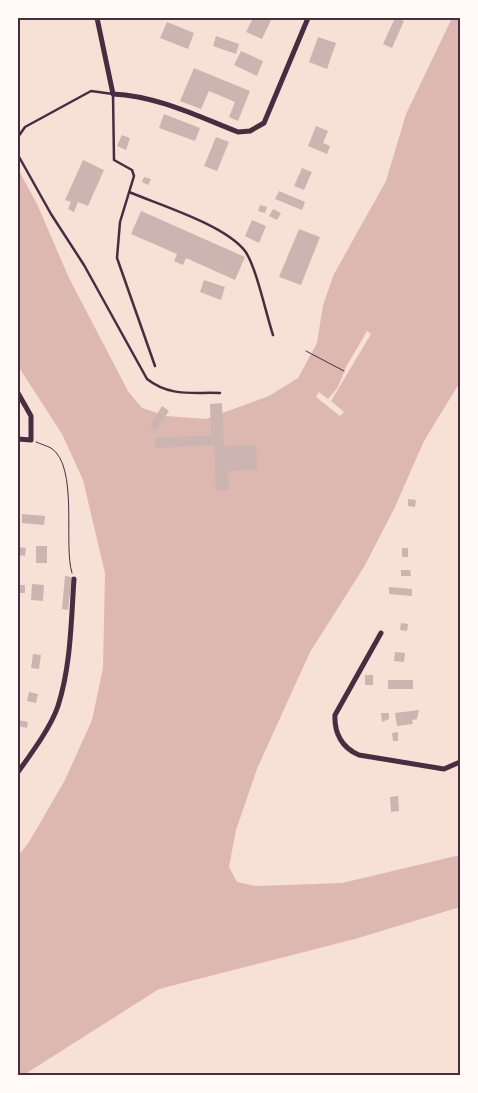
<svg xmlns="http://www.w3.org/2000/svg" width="478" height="1093" viewBox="0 0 478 1093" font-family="'Libre Baskerville',serif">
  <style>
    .water { fill: #dcb8b0 }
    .pier { fill: #f7e1d7 }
    .building { fill: #ccb4b1 }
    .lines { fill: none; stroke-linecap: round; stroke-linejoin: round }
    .path { stroke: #4a2c40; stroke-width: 1 }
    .service { stroke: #4a2c40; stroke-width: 2.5 }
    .minor { stroke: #4a2c40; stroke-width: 5 }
    .neatline { fill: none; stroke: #4a2c40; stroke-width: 2 }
  </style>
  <rect width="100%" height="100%" fill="#f7e1d7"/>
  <path class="water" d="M452,18h8v364l-36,59 -30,68 -30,58 -54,85 -53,117 -21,61 -7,37 8,15 19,4 86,-3 118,-28v52l-105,32 -196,50 -137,87 -4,-1v-219l11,-14 36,-62 27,-60 11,-52 2,-95 -22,-93 -21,-46 -44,-68v-197l19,35 32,74 59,113 14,17 25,8 39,3 63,-23 29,-18 19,-35 6,-38 11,-31 52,-93 20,-67z"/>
  <path class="pier" d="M367,331l4,3 -40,67 13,11 -4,4 -24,-19 3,-5 9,7 10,-12 8,-20z"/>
  <path class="building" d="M253,18h19l-10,21 -16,-7z
    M395,18l9,3 -12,27 -9,-4z
    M167,22l27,11 -6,16 -28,-11z
    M216,36l23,8 -3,10 -23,-8z
    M318,37l18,6 -9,26 -18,-7z
    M241,51l22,10 -6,15 -23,-11z
    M194,68l56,23 -12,30 -9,-4 6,-15 -26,-11 -8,18 -21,-8z
    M164,114l36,14 -5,13 -36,-13z
    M316,126l12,5 -5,12 7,3 -3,8 -19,-8z
    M122,135l8,3 -4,12 -9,-4z
    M216,137l13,5 -12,29 -13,-5z
    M83,160l21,10 -16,36 -10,-4 -4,10 -6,-3 3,-7 -6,-2z
    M302,168l10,4 -8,18 -10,-4z
    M144,177l7,2 -3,6 -6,-3z
    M279,191l26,11 -3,8 -27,-11z
    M260,205l7,2 -2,6 -7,-2z
    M273,209l8,4 -4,7 -8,-4z
    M141,211l104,46 -10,23 -49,-22 -3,7 -9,-4 3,-7 -46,-20z
    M252,220l14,6 -7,17 -14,-7z
    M299,229l21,8 -19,48 -22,-8z
    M204,280l21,7 -4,13 -21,-8z
    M222,403l2,43 32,-1 1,25 -29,1 1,19 -13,1 -2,-46 -59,3v-10l56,-3 -1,-31z
    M162,406l7,5 -13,19 -6,-4z
    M408,499l8,1 -1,7 -7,-1z
    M22,514l23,2 -1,9 -22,-2z
    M36,546h11v17h-11z
    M18,547l8,1 -1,8 -7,-1z
    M402,548h6v9h-6z
    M401,570h9l1,6h-10z
    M65,576l7,1 -4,33 -6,-1z
    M32,584l12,1 -1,16 -12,-1z
    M18,585h7v8h-7z
    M389,587l23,2v7l-23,-2z
    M401,623l7,1 -1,7 -7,-1z
    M395,652l10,1 -1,9 -10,-1z
    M33,654l8,1 -2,14 -8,-1z
    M365,675h8v10h-8z
    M388,680h25v9h-25z
    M29,692l9,2 -2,9 -9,-2z
    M419,710l-2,9 -5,1 1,4 -16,2 -2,-13z
    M381,713h8v6l-7,3z
    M18,720l10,2 -1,6 -9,-2z
    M398,732v9h-5l-1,-8z
    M398,796l1,15 -8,1 -1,-15z"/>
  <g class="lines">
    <path class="path" d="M306,351l38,20
      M36,442c5,2 11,4 15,6 28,18 12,97 21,125"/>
    <path class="service" d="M18,137l7,-10 66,-36 22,3 1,66 18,10 2,6 -14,46 -3,36 38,108
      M18,155l33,59 33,51 63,114c23,18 45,13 73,14
      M129,192c31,13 96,33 116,59 11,15 21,63 28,84"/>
    <path class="minor" d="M97,18l16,76c44,2 84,22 125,38l12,-1 14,-8 44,-105
      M18,393l13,23v24l-13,-1
      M381,633l-46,82c-1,18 7,33 24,40l85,14 16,-7
      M18,772c13,-18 33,-45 40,-66 13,-41 13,-84 16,-127"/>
  </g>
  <rect width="478" height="1093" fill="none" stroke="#fffaf5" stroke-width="38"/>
  <rect x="19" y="19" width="440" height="1055" class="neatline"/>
</svg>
